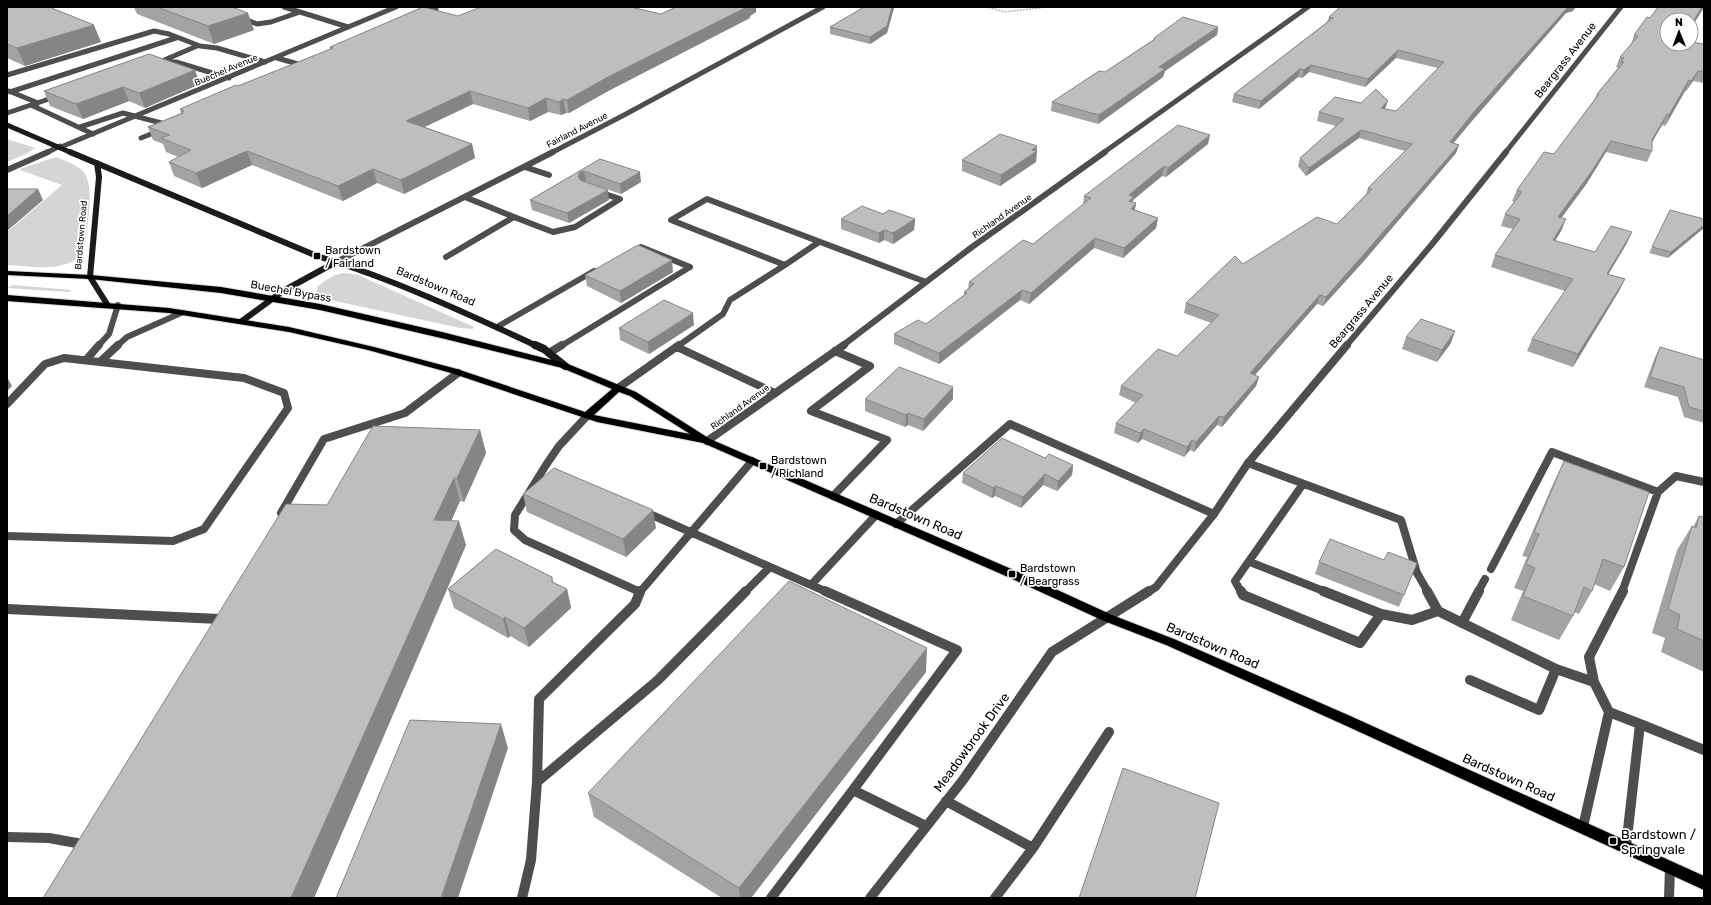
<svg xmlns="http://www.w3.org/2000/svg" width="1711" height="905" viewBox="0 0 1711 905" font-family="Rubik,sans-serif">
  <style>
    .green { fill: #d5d5d5 }
    .lines { fill: none; stroke-linecap: round; stroke-linejoin: round }
    .primary-casing { stroke: #dbdbdb; stroke-width: 2 }
    .path { stroke: #707070; stroke-width: 1.5; stroke-dasharray: 0.5 1; stroke-linecap: butt }
    .lane-far3 { stroke: #4e4e4e; stroke-width: 5 }
    .lane-far2 { stroke: #4e4e4e; stroke-width: 6 }
    .lane-far1 { stroke: #4e4e4e; stroke-width: 8 }
    .lane { stroke: #4e4e4e; stroke-width: 10 }
    .street-far3 { stroke: #4e4e4e; stroke-width: 5 }
    .street-far2 { stroke: #4e4e4e; stroke-width: 6 }
    .street-far1 { stroke: #4e4e4e; stroke-width: 8 }
    .street { stroke: #4e4e4e; stroke-width: 10 }
    .secondary-far2 { stroke: #1b1b1b; stroke-width: 5 }
    .secondary-far1 { stroke: #1b1b1b; stroke-width: 6 }
    .secondary { stroke: #1b1b1b; stroke-width: 8 }
    .primary { fill: #000; fill-rule: evenodd }
    .wall { fill: #a3a3a3 }
    .shaded-wall { fill: #858585 }
    .building { fill: #bebebe; stroke: #858585 }
    .poi-dot { fill: #000; stroke: #fff; stroke-width: 1.5 }
    .labels { text-anchor: middle; stroke-width: 3.5; stroke-linejoin: round; paint-order: stroke }
    .far-street-label { font-size: 9px; fill: #000; stroke: #fff }
    .street-label { font-size: 11px; fill: #000; stroke: #fff }
    .poi-label { font-size: 11px; fill: #000; stroke: #fff; text-anchor: start }
    .near-street-label { font-size: 13px; fill: #000; stroke: #fff }
    .near-poi-label { font-size: 13px; fill: #000; stroke: #fff; text-anchor: start }
  </style>
  <rect width="100%" height="100%" fill="#fff"/>
  <path class="green" d="M7,139l28,9 -9,6 -19,8z
    M56,157c9,4 23,8 29,17 10,17 1,59 -1,78 -18,22 -52,14 -77,13v-33l55,-47 -42,-15v-1z
    M346,273l12,2 116,52 -1,2 -13,-1 -134,-29 -6,-1 -3,-4v-7c9,-7 18,-14 29,-14z
    M13,285l58,5 -2,2 -62,-4z"/>
  <g class="lines">
    <g class="primary-casing">
      <path id="primary" d="M7,271l83,4 131,12 99,17 122,28 126,32 68,28 74,47 306,132 96,44 62,24 174,76 356,161v14l-364,-167 -174,-78 -62,-24 -96,-44 -305,-134 -106,-21 -146,-49 -83,-23 -79,-18 -120,-19 -162,-12v-6l162,13 120,19 85,20 83,22 128,43 27,-23 -50,-21 -121,-30 -121,-28 -99,-17 -131,-14 -83,-4zM619,392l11,4 60,38 -96,-19z"/>
    </g>
    <path class="path" d="M988,7l16,5 43,-5"/>
    <path class="lane-far3" d="M284,7l64,20
      M426,7l10,3
      M242,18l15,6 14,-2 29,-10
      M277,58l28,8
      M162,61l35,-15
      M160,62h16l53,16
      M7,75l147,-44 15,3 31,12 17,2 48,14
      M9,91l29,12
      M10,92l166,-54
      M31,105l62,29
      M7,113l51,-17
      M80,127l43,-14 46,12
      M141,138l20,-8
      M46,153l14,-7"/>
    <path class="lane-far2" d="M525,167l24,8
      M7,170l41,-18
      M514,217l39,15 22,-5 45,-28 -21,-7
      M641,247l49,20
      M446,257l68,-40 -49,-20
      M785,265l34,-23
      M497,327l97,-56
      M98,346l11,-12 9,-29
      M117,346l10,-9 54,-24
      M561,346l129,-79
      M678,346l45,-32 7,-14 55,-35 -114,-45 36,-21 219,83"/>
    <path class="lane-far1" d="M677,347l98,46
      M549,353l13,-8
      M86,360l13,-15
      M100,362l18,-17
      M618,388l61,-43
      M7,404l38,-40 19,-6 180,20 40,15 4,15 -84,121 -31,12 -166,-5
      M587,416l-28,30 -13,19 -31,50 -1,15 11,10 115,52
      M1248,463l153,57 16,53 11,19
      M833,496l54,-56 -76,-29 59,-45 -35,-15
      M645,512l166,73
      M281,513l43,-74 81,-26 53,-40
      M896,524l114,-100 204,90
      M1250,562l76,30
      M1491,569l61,-117 106,40
      M640,592l112,-131
      M745,592l25,-25
      M827,592l-16,-7 65,-70
      M1241,592l-6,-11 68,-97
      M1478,592l7,-13
      M1622,592l36,-100 18,-16 28,6"/>
    <path class="lane" d="M825,591l132,59 -104,140
      M1241,591l2,4 117,48 21,-29 -58,-23
      M1427,591l11,20 118,58 38,13
      M7,609l212,10
      M1381,614l31,6 26,-9
      M1462,623l17,-32
      M1470,680l69,30 17,-41
      M1609,712l31,12
      M537,782l121,-102 88,-89
      M946,801l87,47 76,-116
      M1583,827l26,-115 -15,-30 -5,-25 34,-66
      M7,837l42,1 33,6
      M1626,847l14,-123 64,26
      M522,898l9,-38 6,-78 2,-83 96,-95 5,-12 -2,-1
      M771,898l82,-108 73,36
      M995,898l38,-50
      M1669,898l1,-31"/>
    <path class="street-far3" d="M61,147l335,-140
      M551,153l75,-39 197,-107
      M1103,153l205,-146
      M1505,153l116,-146"/>
    <path class="street-far2" d="M336,262l217,-110
      M842,346l130,-99 133,-95
      M1346,346l87,-103 73,-91"/>
    <path class="street-far1" d="M707,441l137,-96
      M1148,592l8,-5 58,-73 34,-51 99,-118"/>
    <path class="street" d="M870,898l93,-118 89,-128 97,-61"/>
    <path class="secondary-far2" d="M7,125l65,28"/>
    <path class="secondary-far1" d="M70,152l247,104c76,23 149,57 220,90
      M97,163l2,14 -9,100 17,27
      M242,321l41,-30 53,-29"/>
    <path class="secondary" d="M535,345l9,4 21,17"/>
    <use href="#primary" class="primary"/>
  </g>
  <path class="wall" d="M7,7l94,35 -76,24 -18,-8z
    M134,7h98l22,23 -40,14 -77,-30z
    M676,7h80v5l-6,4v2l-140,72 -41,23h-3l-5,2 -13,-3 -18,9 -57,-17 -48,23 47,17 3,14 -71,36 -27,-11 -34,18 -91,-36 -50,23 -28,-12 -5,-14 9,-5 -12,-5 -3,-8 -10,-4 -5,-13 33,-14 -1,-4 150,-60v-2l128,-31 203,-2z
    M864,7h30l-7,26 -17,11 -40,-10v-7z
    M1704,7v1l-3,4 -10,16v-8l-24,24h37v39l-11,-2 -7,10h-1l-20,35 -3,-1 -10,17v9l-5,11 -41,-10 -19,31 -26,35 5,1 -5,12 -6,10 40,11 32,-9 -19,32 17,4 -6,12 -46,76 -46,-16 5,-12 33,-48 -74,-24 4,-12 18,-26 -12,-3 4,-12 9,-12 -2,-1 5,-11 37,-36 40,-54 3,-6 20,-25 1,-1 -2,-1 4,-10 11,-12 3,-10 16,-17z
    M1573,11l-7,2 -95,109 -18,21 6,2 -3,8 -93,109 -40,44 -6,-2 -62,71 4,2 -3,9 -34,41 -5,-2 -23,27 -4,-2 -6,7 -42,-18 -4,4 -24,-10 2,-10 20,-20 -17,-8 2,-9 56,-30 34,-33 -27,-10 2,-10 57,-39 94,-40 29,-30 2,-6 37,-37 -46,-13 -53,38 -8,-10 2,-8 36,-32 -19,-5 2,-9 67,-3 10,2 42,-43 -42,-10 -31,29 -56,-15 -7,6 -4,-1 -39,32 -27,-7 2,-8 93,-72 2,-5z
    M1218,27l-1,8 -52,36 -2,6 -65,47 -47,-13 1,-9 53,-30 48,-32 1,-2z
    M135,59l65,25 -55,24 -16,-7 -46,18 -33,-13 -6,-15z
    M1208,144l-42,33 -4,-1 -29,24v2l3,1 -1,7 23,8 -2,10 -33,30 -29,-10 -65,56 -9,-4 -81,64 -45,-20v-10l32,-10 38,-29v-3l4,-3 1,-7 64,-38 50,-39 1,-9z
    M1037,151l-1,11 -36,24 -38,-15v-11z
    M600,159l41,23 -20,12 -36,-12 24,18 -40,23 -37,-13 -2,-10z
    M883,214l32,5 -1,11 -21,14 -9,-4 -5,3 -38,-14v-10z
    M1704,219l-36,39 -19,-5 3,-6z
    M673,272l-52,31 -34,-17 -2,-11z
    M694,325l-45,29 -29,-14 -1,-12z
    M1406,337l45,6 -14,19 -35,-13z
    M1660,347l42,13 2,-3v66l-20,-6 -6,-20 -34,-10 11,-30z
    M953,387v12l-30,32 -15,-6 -3,2 -40,-16v-12z
    M480,430l6,23 -22,49 -4,-1 -9,20 15,24 -152,353h-271z
    M1045,458l28,7 -1,10 -15,16 -14,-6 -22,23 -26,-12 -3,2 -30,-15 1,-10z
    M1564,461l60,106 -14,24 -16,-7 -2,7 -13,23 -5,-2 -1,4 -14,24 -48,-20 12,-29 -9,-3 13,-31 -5,-1 31,-72z
    M523,494l133,34 -30,29 -99,-45z
    M1699,516l5,1v155l-43,-20 4,-14 -13,-5 25,-83 15,-24 1,1z
    M1384,560l33,3 -18,44 -84,-33 4,-12z
    M553,582l14,7 4,19 -42,39 -19,-11 -2,2 -54,-30 -6,-19z
    M926,672l-175,226h-29l-128,-81 -6,-24z"/>
  <path class="shaded-wall" d="M746,7h10v5l-6,4v2l-140,72 -41,23 -2,-13 41,-23z
    M892,7h2v1l-7,25 -17,11v-7z
    M1568,7h8l-3,4 -7,2 -95,109 -24,29 3,-9 23,-29z
    M1702,7h2v1l-3,4 -10,16v-3z
    M248,13l6,17 -40,14 -6,-18z
    M94,25l7,17 -76,24 -8,-18z
    M1218,27l-1,8 -52,36 -2,6 -65,47 1,-9 60,-48z
    M1398,50l-2,8 -31,29 3,-8z
    M1311,65l-2,7 -7,6 2,-8z
    M1300,69l-2,8 -39,32 2,-8z
    M195,70l5,14 -55,24 -6,-15z
    M1698,71l-5,10 -7,10 5,-10z
    M1689,80l-4,11 -20,35 4,-11z
    M123,87l6,14 -46,18 -7,-15z
    M470,91l3,13 -64,30 -3,-13z
    M546,98l2,14 -18,9 -2,-13z
    M563,99l3,14 -5,2 -2,-13z
    M1388,101l-3,8 -4,-1z
    M1667,114l-5,11 -15,26 5,-11z
    M1361,130l-2,8 -53,38 3,-8z
    M1210,135l-2,9 -42,33 2,-9z
    M1611,141l-5,11 -19,31 -33,45 4,-11z
    M472,144l3,14 -71,36 -3,-14z
    M1459,145l-3,8 -93,109 -40,44 3,-9z
    M1037,146l-1,16 -36,24 1,-11 31,-25z
    M247,151l5,14 -50,23 -6,-15z
    M1164,166l-2,10 -29,24 -1,7 -5,4 2,-16z
    M373,169l4,14 -34,18 -5,-15z
    M584,171l2,11h-5l-3,-6 2,-4z
    M640,172l1,10 -20,12 -1,-10z
    M38,189l5,11 -36,31v-15z
    M608,190l1,10 -40,23 -2,-10z
    M1136,203l-2,10 -3,-4z
    M1158,218l-2,10 -33,30 1,-10z
    M915,219l-1,11 -21,14v-11z
    M1566,219l-5,12 -13,21 5,-12z
    M1704,225v3l-36,30 3,-6z
    M884,230v10l-5,3v-10z
    M1632,232l-5,11 -26,43 6,-12z
    M1095,238l-1,10 -65,56 2,-11z
    M672,260l1,12 -52,31 -1,-12z
    M1625,279l-6,12 -46,76 5,-13z
    M1022,290l-2,10 -81,64v-11z
    M1320,295l-3,9 -69,79 2,-10z
    M693,313l1,12 -45,29 -1,-12z
    M1455,331l-4,12 -14,19 5,-12z
    M7,377l5,9 -5,5z
    M1259,377l-3,9 -34,41 2,-10z
    M953,387v12l-30,32 1,-12z
    M908,413v12l-3,2 1,-12z
    M1219,416l-2,9 -23,27 2,-10z
    M1144,429l-2,10 -4,4 2,-10z
    M480,430l6,23 -22,49 -7,-24z
    M1192,440l-2,10 -6,7 3,-10z
    M1073,465l-1,10 -15,16 1,-10z
    M1045,474l-2,11 -22,23 2,-11z
    M454,478l6,23 -19,43 -7,-24z
    M996,486l-1,10 -3,2 1,-10z
    M653,510l3,18 -30,29 -3,-18z
    M459,521l7,24 -152,353h-23z
    M552,577l4,19 11,-7 4,19 -42,39 -5,-19z
    M505,617l5,19 -2,2 -5,-19z
    M927,648l-1,24 -175,226h-11l-1,-10z
    M501,724l7,24 -50,150h-17z"/>
  <path class="building" d="M7,7h42l45,18 -77,23 -10,-4z
    M157,7h75l16,6 -40,13z
    M423,7l35,9 23,-9h150l30,7 15,-7h71l-139,70 -41,23 -4,-1 -4,3 -13,-4 -18,10 -58,-17 -64,30 66,23 -71,36 -28,-11 -35,17 -91,-35 -51,22 -27,-11 22,-12 -30,-12 9,-3 -22,-8 35,-14 -2,-1 3,-1 -4,-2 56,-24 2,1 95,-38 -3,-1z
    M864,7h28l-5,19 -17,11 -40,-10z
    M1340,7h228l-95,106 -23,29 9,3 -94,108 -39,44 -6,-2 -70,78 9,4 -35,40 -5,-1 -23,26 -4,-2 -5,7 -43,-18 -4,4 -24,-10 27,-28 -22,-9 37,-37 19,7 42,-41 -33,-12 49,-47 8,8 74,-47 20,7 35,-35 -4,-1 44,-44 -51,-14 -52,38 -9,-10 44,-39 -25,-7 16,-15 26,6 15,-14 12,12 -7,7 15,3 48,-49 -46,-12 -30,29 -57,-14 -7,5 -4,-1 -39,32 -27,-7 99,-76 -4,-1z
    M1658,7h44l-11,18v-5h-24v24h24v-2l13,2v28l-6,-1 -7,10 -2,-1 -20,35 -2,-1 -15,26v11l-41,-10 -19,30 -34,46 8,2 -13,21 42,12 16,-26 21,6 -25,42 18,5 -47,75 -46,-15 41,-60 -78,-24 25,-36 -15,-5 17,-22 -5,-2 27,-38 10,2 45,-60h-2l27,-32 -3,-1 3,-3 -4,-1 18,-21 -4,-1 13,-18 3,1z
    M1183,17l35,10 -59,40 6,2 -66,46 -47,-13 47,-31 6,1 50,-33 -1,-1z
    M149,54l46,16 -56,23 -16,-6 -47,17 -32,-13z
    M1178,125l32,10 -42,33 -4,-2 -35,29 5,2 -5,4 7,2 -5,6 27,9 -34,30 -29,-10 -64,55 -9,-3 -83,63 -45,-19 24,-14 8,4 41,-31 -3,-1 10,-8 -5,-2 54,-42 10,4 58,-46 -7,-2z
    M1000,134l37,12 -5,4 5,1 -36,24 -39,-15z
    M600,159l40,13 -20,12 -36,-13 -4,1 -2,4 2,4 28,10 -41,23 -37,-13z
    M7,189h31l-31,27z
    M862,206l21,8 6,-4 26,9 -22,14 -9,-3 -5,3 -38,-14z
    M1670,210l34,9v6l-33,27 -19,-5z
    M638,245l34,15 -52,31 -35,-16z
    M664,300l29,13 -45,29 -29,-14z
    M1421,319l34,12 -13,19 -36,-13z
    M1660,347l44,13v-1v52l-15,-4 -5,-20 -34,-10z
    M899,367l54,20 -29,32 -16,-6 -2,2 -41,-16z
    M373,426l107,4 -23,48h-3l-20,42 25,1 -168,377h-248l243,-394 41,1z
    M1002,438l43,20 4,-4 24,11 -15,16 -13,-7 -22,23 -27,-11 -3,2 -30,-15z
    M1564,461l85,31 -25,75 -21,-8 -11,32 -8,-4 -11,29 -50,-20 12,-28 -9,-4 13,-30 -5,-2z
    M554,468l99,42 -30,29 -100,-45z
    M1699,516l5,1v124l-27,-12 3,-14 -12,-6 24,-83 4,2z
    M1330,539l54,21 4,-8 29,11 -13,32 -85,-33z
    M496,549l56,28v5l15,7 -43,39 -19,-11 -2,2 -55,-30z
    M789,581l138,67 -188,240 -151,-95z
    M410,720l91,4 -60,174h-105z
    M1123,768l96,35 -24,95h-116z"/>
  <g class="poi-dot">
    <rect x="313" y="252" width="8" height="8" rx="2"/>
    <rect x="759" y="462" width="8" height="8" rx="2"/>
    <rect x="1008" y="570" width="8" height="8" rx="2"/>
    <rect x="1609" y="837" width="8" height="8" rx="2"/>
  </g>
  <g class="labels">
    <g class="far-street-label">
      <text transform="translate(226 70) rotate(-23)" y="3">Buechel Avenue</text>
      <text transform="translate(577 130) rotate(-27)" y="3">Fairland Avenue</text>
      <text transform="translate(1002 216) rotate(-35)" y="3">Richland Avenue</text>
      <text transform="translate(81 235) rotate(-85)" y="3">Bardstown Road</text>
      <text transform="translate(740 407) rotate(-36)" y="3">Richland Avenue</text>
    </g>
    <g class="street-label">
      <text transform="translate(1565 60) rotate(-52)" y="4">Beargrass Avenue</text>
      <text transform="translate(436 286) rotate(23)" y="4">Bardstown Road</text>
      <text transform="translate(291 291) rotate(10)" y="4">Buechel Bypass</text>
      <text transform="translate(1361 311) rotate(-50)" y="4">Beargrass Avenue</text>
    </g>
    <g class="poi-label">
      <text x="325" y="254">Bardstown<tspan x="325" dy="13">/ Fairland</tspan></text>
      <text x="771" y="464">Bardstown<tspan x="771" dy="13">/ Richland</tspan></text>
      <text x="1020" y="572">Bardstown<tspan x="1020" dy="13">/ Beargrass</tspan></text>
    </g>
    <g class="near-street-label">
      <text transform="translate(916 516) rotate(23)" y="5">Bardstown Road</text>
      <text transform="translate(1213 645) rotate(23)" y="5">Bardstown Road</text>
      <text transform="translate(971 742) rotate(-54)" y="5">Meadowbrook Drive</text>
      <text transform="translate(1509 777) rotate(24)" y="5">Bardstown Road</text>
    </g>
    <g class="near-poi-label">
      <text x="1621" y="839">Bardstown /<tspan x="1621" dy="15">Springvale</tspan></text>
    </g>
  </g>
  <rect width="1711" height="905" fill="none" stroke="#000000" stroke-width="16"/>
  <g transform="translate(1679 32) rotate(359)"><circle r="19" fill="#ffffff" stroke="#999999"/>
  <path d="M0-3L7 15L0 10L-7 15Z" fill="#000000"/>
  <text y="-6" font-size="11" font-weight="bold" text-anchor="middle" fill="#000000">N</text>
  </g>
</svg>
